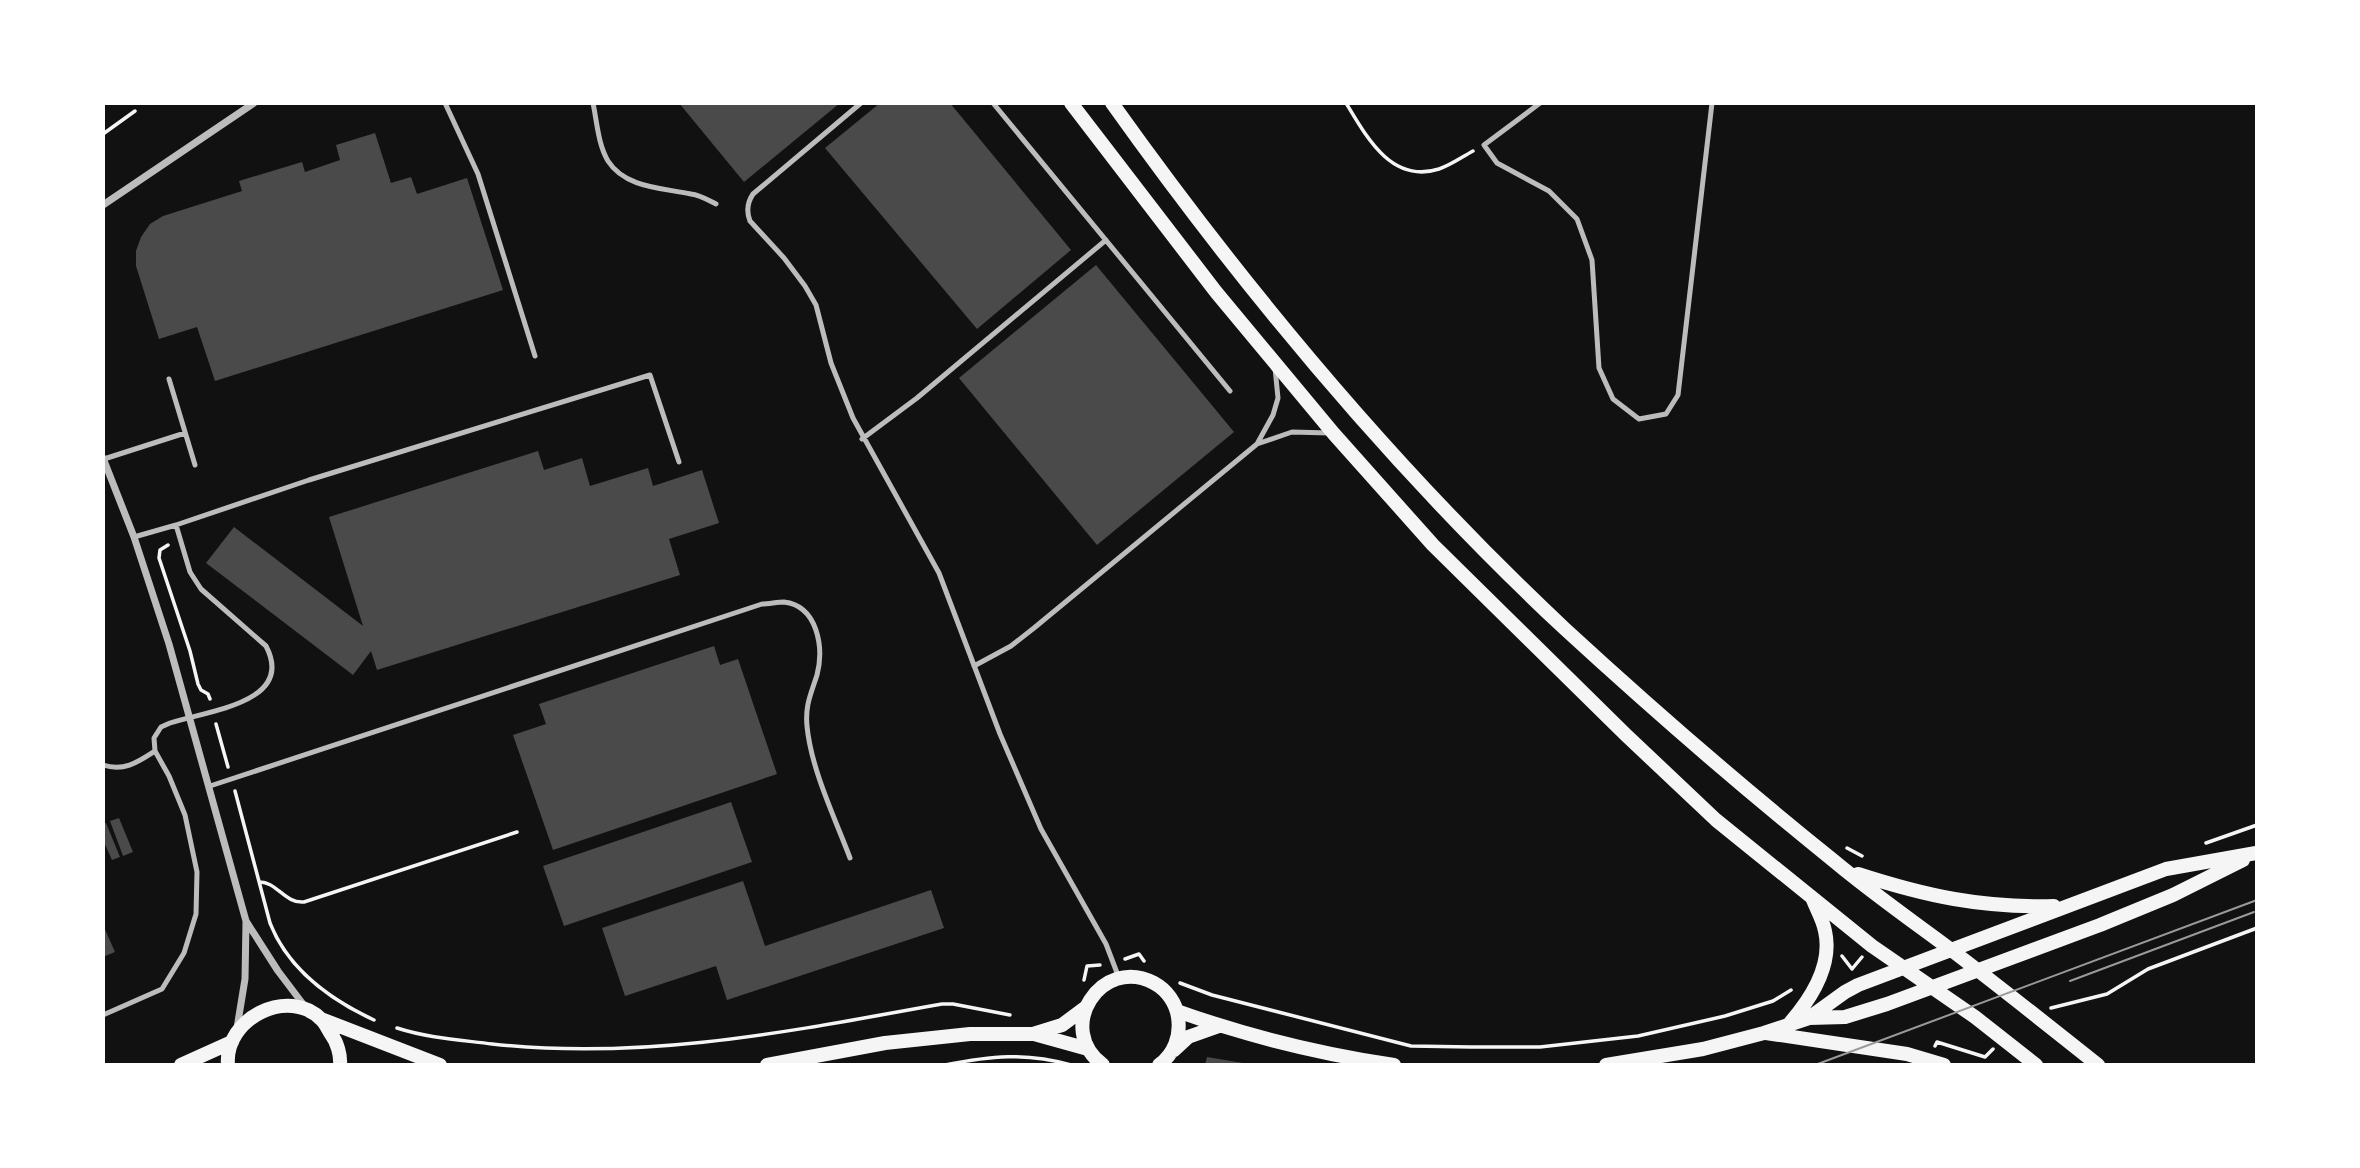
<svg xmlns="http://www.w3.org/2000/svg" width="2360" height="1168" viewBox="0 0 2360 1168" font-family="'Source Sans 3',sans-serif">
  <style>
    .building { fill: #4a4a4a }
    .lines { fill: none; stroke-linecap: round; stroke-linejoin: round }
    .path { stroke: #f5f5f5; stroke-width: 3.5 }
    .service { stroke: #bcbcbc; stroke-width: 5 }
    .minor { stroke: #bcbcbc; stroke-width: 7 }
    .secondary { stroke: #f5f5f5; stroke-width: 14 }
    .tram { stroke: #9a9a9a; stroke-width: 2 }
  </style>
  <rect width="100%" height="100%" fill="#111"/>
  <path class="building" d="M679,103h161l-96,79z
    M880,103h70l121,147 -94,79 -152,-181z
    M375,133l16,50 20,-6 6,17 50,-16 36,112 -288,91 -18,-54 -38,12 -23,-73v-15l5,-14 9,-13 13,-8 79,-25 -3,-10 63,-19 3,10 35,-12 -4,-15z
    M1096,265l138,167 -137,113 -138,-167z
    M538,451l6,19 38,-12 8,28 58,-18 5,18 49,-16 17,53 -50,16 11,36 -303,95 -6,-19 -18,24 -147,-112 28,-36 129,99 -34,-109z
    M714,646l6,19 18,-6 39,115 -224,76 -40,-115 33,-11 -7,-20z
    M731,802l21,60 -188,64 -21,-60z
    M119,818l14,34 -10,4 -13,-35z
    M106,823l14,34 -8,3 -9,-20v-16z
    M743,881l22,65 166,-56 13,38 -217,72 -11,-34 -91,30 -23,-68z
    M103,925l12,27 -12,5z
    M1207,1057l36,6v2h-38z"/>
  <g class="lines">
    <path class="path" d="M1346,103c21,35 46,81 93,66 12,-4 23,-12 34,-18
      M103,134l32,-23
      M168,545l-8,5 -1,8 31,93 8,33 3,6 7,4 2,5
      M216,724l12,43
      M235,791l35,132c18,46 61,77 104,97
      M2206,843l51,-18
      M1847,848l15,8
      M259,882c17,-1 26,22 45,20l213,-70
      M1842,956l10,13
      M1125,959l14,-5 5,7
      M1852,969l10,-12
      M1084,980l3,-14 13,-1
      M1180,983l32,12 199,51 60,1h69l98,-11 87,-20 48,-15 18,-11
      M2051,1008l56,-14 41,-25 109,-41
      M397,1028c31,10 64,12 95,16 153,17 300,-13 450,-40h11l57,11
      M1935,1046l2,-4 48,15 8,-8
      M945,1065c45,-9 81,-13 126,0"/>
    <path class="service" d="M445,103l33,71 57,182
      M593,103c4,19 5,41 15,58 17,27 55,27 83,33 9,1 17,6 25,10
      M861,103l-108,91c-6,9 -7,17 -3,27l34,37 21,28 11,19 15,58 22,55 86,155 61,161 41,95 65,115 13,34
      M993,103l237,288
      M1540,103l-56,42 13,18 52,28 28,28 15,41 7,108 14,31 26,20 27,-5 12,-19 34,-292
      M169,379l26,86
      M862,439l55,-41 189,-158
      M1257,444l16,-29 5,-17 -3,-30
      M104,459l81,-26
      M134,537l42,-12 133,-45 341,-105 29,87
      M974,666l37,-20 23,-18 223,-184 35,-12 37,1
      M103,765c21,7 35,-3 52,-14
      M210,786l552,-182c7,0 15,-2 22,-2 34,4 40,46 33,73 -6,19 -12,30 -10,51 4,43 28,92 43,132
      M103,1015l59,-26 22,-36 12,-39 1,-42 -12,-57 -16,-39 -14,-25 -1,-13 7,-11 9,-4c36,-12 126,-20 96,-77l-65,-57 -11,-17 -14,-47"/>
    <path class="minor" d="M103,205l151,-102
      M103,458l31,79 35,107 77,277 32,50 28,37
      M237,1028l8,-49 1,-57"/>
    <path class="secondary" d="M1071,103l145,189 118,142 99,111 193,190 90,85 156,126 103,71 61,48
      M1112,103c134,188 284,368 453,526 87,80 177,158 269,232 37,31 77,59 116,88 50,38 99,77 148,116
      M1858,874c68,22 123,34 196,32
      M1177,1011c70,25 144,43 217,54
      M1809,1018l36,-1 42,-13 213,-79 73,-30 70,-35
      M321,1019l119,46
      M1789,1024c22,-25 44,-58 36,-93 -2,-11 -8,-21 -12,-31
      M1766,1033l141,21 37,11
      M1034,1034l54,15
      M1174,1050l14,-13 31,-11
      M181,1065l51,-23
      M228,1065c-4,-47 61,-79 94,-45 4,4 6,10 9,14 6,8 10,21 9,31
      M767,1065l118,-22 85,-9h63l29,-9 23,-17
      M1103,1065c-49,-36 -2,-110 51,-82 13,7 22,20 24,34 3,19 -4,37 -19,48
      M1606,1065l97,-16 61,-16 45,-15 36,-26 13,-7 308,-116 90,-16"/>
    <path class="tram" d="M2070,981l184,-69
      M1815,1065l442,-165"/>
  </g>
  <rect width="2360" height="1168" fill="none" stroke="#ffffff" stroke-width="210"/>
</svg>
